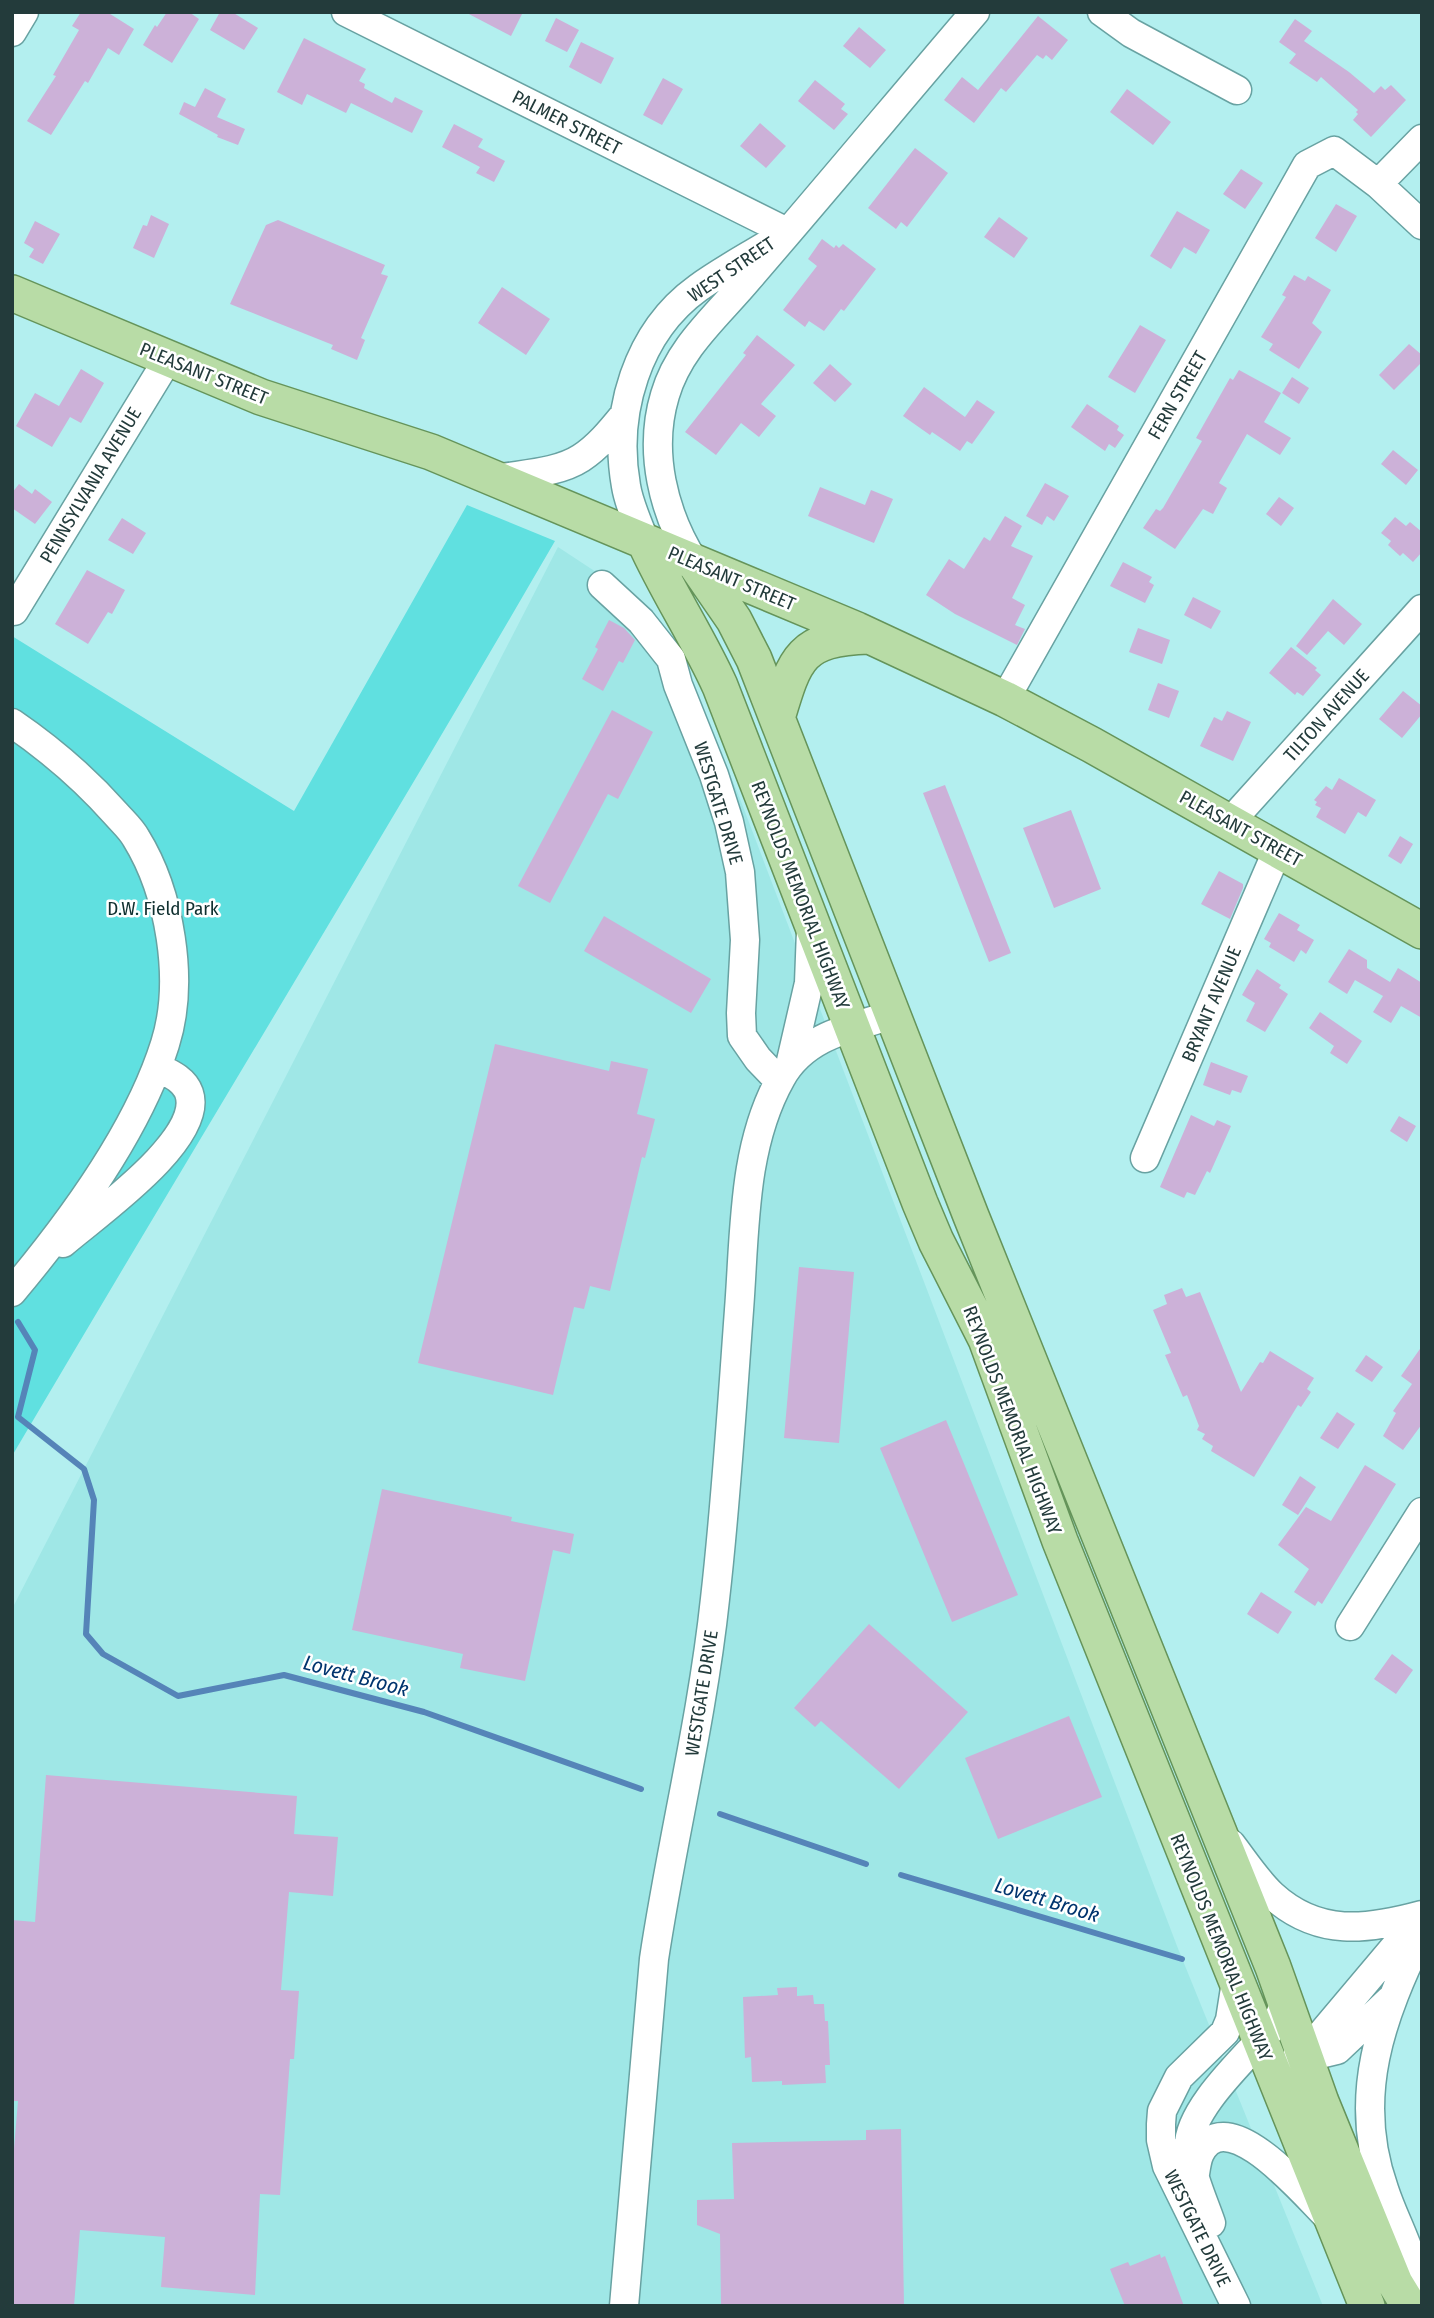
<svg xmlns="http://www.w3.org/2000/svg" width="1434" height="2318" viewBox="0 0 1434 2318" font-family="'Fira Sans Condensed',sans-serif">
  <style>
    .built { fill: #9fe7e6 }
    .green { fill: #60e0e0 }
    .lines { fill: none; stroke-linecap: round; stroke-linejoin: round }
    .stream { stroke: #5584b8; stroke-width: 6 }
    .building { fill: #ccb1d8 }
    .minor-casing { stroke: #68a2a2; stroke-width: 31 }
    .major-casing { stroke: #65945a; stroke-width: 38 }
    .minor { stroke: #fff; stroke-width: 28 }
    .major { stroke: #b8dca6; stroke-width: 35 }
    .labels { text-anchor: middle; stroke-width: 5; stroke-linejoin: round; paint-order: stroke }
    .street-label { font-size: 19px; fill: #233b3b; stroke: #fff }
    .park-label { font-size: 19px; fill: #103030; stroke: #fff }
    .water-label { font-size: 21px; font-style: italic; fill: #00346e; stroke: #fff }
  </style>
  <rect width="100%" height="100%" fill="#b3efef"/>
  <path class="built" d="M558,547l79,52 48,71 52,121 440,1155 146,360h-1311v-697z"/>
  <path class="green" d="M467,505l88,36c-178,307 -363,609 -543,915v-820l282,175z"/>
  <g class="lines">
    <path class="stream" d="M18,1322l17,28 -17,67 66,52 10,31 -8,134 17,20 75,42 106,-21 140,37 217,77
      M720,1814l146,50
      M901,1875l281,84"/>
  </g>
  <path class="building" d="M81,12h26l27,17 -15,26 -11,-7 -20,35 -3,-2 -34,54 -24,-14 29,-45 -3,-1 26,-45 -7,-4z
    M167,12h22l10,7 -27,44 -29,-18 12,-20 2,2z
    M220,12h12l26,16 -14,22 -34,-20z
    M465,12h58l-12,24z
    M1038,16l30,24 -16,20 -6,-5 -3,4 -6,-4 -31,37 -5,-4 -27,35 -30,-23 18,-23 16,13z
    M556,18l23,12 -12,22 -22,-11z
    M1295,19l17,12 -8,10 45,31 25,21 7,-7 4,4 6,-5 15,15 -35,37 -18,-17 5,-6 -2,-2 2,-2 -37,-33 -4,5 -28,-19 7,-9 -17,-12z
    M859,27l27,23 -16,18 -27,-22z
    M304,38l62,31 -7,12 6,3 -1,4 28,15 3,-6 28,14 -11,22 -61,-30 -5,10 -39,-19 -5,11 -25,-13z
    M581,42l33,16 -13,26 -32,-17z
    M663,78l20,11 -21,36 -19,-10z
    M815,80l30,24 -4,5 7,5 -14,16 -36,-29z
    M205,88l21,11 -9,18 28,12 -7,16 -21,-8 1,-2 -39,-21 5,-12 11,5z
    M1127,89l44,33 -18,23 -43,-33z
    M760,123l26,23 -20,22 -26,-22z
    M454,124l29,15 -5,8 27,14 -11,21 -18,-9 4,-6 -38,-20z
    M915,148l33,25 -41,54 -6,-5 -5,7 -28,-21z
    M1241,169l22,14 -18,26 -22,-15z
    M1336,204l21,12 -21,36 -21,-14z
    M1177,211l33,19 -14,24 -12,-7 -13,22 -21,-13z
    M151,215l18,9 -15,34 -21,-10 10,-23 4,1z
    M999,217l29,21 -14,20 -30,-21z
    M278,220l107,45 -4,9 7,2 -27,62 4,2 -8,20 -26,-11 2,-4 -103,-41 36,-79z
    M35,221l25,13 -17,30 -14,-7 5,-8 -10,-6z
    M822,239l12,9 2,-3 3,3 4,-4 33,25 -32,42 -3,-2 -17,22 -15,-10 -4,6 -22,-17 34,-44 -9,-7z
    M1294,275l11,6 3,-5 23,14 -19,33 10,9 -23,37 -30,-19 4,-6 -12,-7 25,-40 -4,-2z
    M502,287l48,32 -24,36 -48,-32z
    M1140,325l26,15 -31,53 -27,-16z
    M757,335l38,30 -34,39 15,12 -17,21 -18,-14 -25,32 -31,-23 61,-77 -3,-2z
    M1409,344l13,11v7l-28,28 -15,-15z
    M830,364l22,20 -17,18 -22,-19z
    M81,369l23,14 -23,40 -11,-6 -18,30 -36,-21 19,-33 24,13z
    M1239,370l42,23 -17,29 27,16 -11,17 -33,-21 -28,49 8,5 -14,26 -10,-5 -28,40 -32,-21 13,-19 4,2 3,-3 39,-67 -6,-3 34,-60 3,2z
    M1292,377l17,11 -10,16 -17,-11z
    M924,387l41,30 12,-17 18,12 -23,32 -5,-3 -7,10 -28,-19 -2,3 -27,-19z
    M1087,404l32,22 -2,4 7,5 -9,13 -6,-4 -4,7 -34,-24z
    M1393,450l25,20 -12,15 -25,-21z
    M1045,483l24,13 -15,25 -7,-5 -5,9 -16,-9z
    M19,484l13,10 3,-5 17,13 -17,22 -23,-16v-15z
    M820,487l45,18 6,-15 22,9 -19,44 -66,-27z
    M1279,497l15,11 -13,18 -15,-12z
    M1005,516l17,10 -11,20 22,10 -21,42 13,7 -10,20 10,4 -8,16 -62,-31 -29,-19 23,-36 15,10 20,-32 6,4z
    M1395,517l11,9 4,-4 12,10v20l-9,10 -10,-9 -3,3 -12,-11 3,-4 -10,-8z
    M122,518l24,15 -13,21 -25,-14z
    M1123,562l29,15 -3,5 5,3 -9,18 -35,-17z
    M87,570l38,20 -13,24 -4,-2 -20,32 -33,-20z
    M1193,597l28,14 -10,18 -27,-14z
    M1333,599l29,25 -18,21 -16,-14 -21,24 -11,-9z
    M609,620l15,8 11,12 -12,23 -4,-2 -16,30 -21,-12 16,-30 -3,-2z
    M1138,628l32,12 -8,24 -33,-12z
    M1291,647l26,21 -2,2 6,5 -18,21 -6,-4 -2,3 -26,-22z
    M1158,683l21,8 -10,27 -21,-8z
    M1403,691l19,15v8l-20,24 -23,-19z
    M612,710l41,22 -35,67 -10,-5 -58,109 -32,-17z
    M1227,711l24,11 -18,39 -33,-15 14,-29 8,4z
    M1339,778l37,22 -10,17 -8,-5 -13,22 -29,-17 5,-9 -6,-3 2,-3 -3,-2 12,-14 6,4z
    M945,785l66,168 -22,9 -66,-169z
    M1071,810l30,79 -47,19 -31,-80z
    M1400,836l13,8 -12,20 -13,-8z
    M1219,871l24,13v4l-13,31 -29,-15z
    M1279,913l21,12 -3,5 17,10 -8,14 -5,-4 -7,12 -25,-15 2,-4 -7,-4z
    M604,916l107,63 -20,34 -107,-62z
    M1349,949l18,11v8l23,14 8,-14 24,15v35l-21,-12 -10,17 -18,-11 10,-16 -28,-16 -8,14 -19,-12z
    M1257,969l24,16 -2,3 9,6 -23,38 -19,-11 9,-18 -13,-8z
    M1320,1012l42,29 -15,23 -17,-11 4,-7 -25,-18z
    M495,1044l114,27 2,-10 37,8 -11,45 18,5 -10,39 -3,-1 -32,134 -20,-5 -6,23 -10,-2 -21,88 -135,-32z
    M1211,1062l37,14 -7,17 -9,-3 -2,5 -27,-10z
    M1191,1115l23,11 3,-6 14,6 -21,47 -3,-2 -12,24 -8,-3 -3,6 -24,-11z
    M1399,1116l17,10 -9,16 -17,-11z
    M799,1267l55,5 -15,171 -55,-5z
    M1182,1288l4,9 14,-5 41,100 19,-30 3,1 7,-12 44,27 -7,11 4,3 -10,15 -3,-2 -44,72 -43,-26 2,-5 -11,-7 3,-5 -8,-4 2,-4 -12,-31 -4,2 -18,-42 6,-2 -18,-43 14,-6 -3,-9z
    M1422,1346v78l-19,26 -20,-14 13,-23 -3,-2 19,-27 -11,-8z
    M1366,1355l17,12 -11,15 -17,-11z
    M1337,1412l18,12 -17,25 -18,-11z
    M946,1420l72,175 -66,27 -72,-174z
    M1365,1465l31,19 -74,120 -4,-3 -3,5 -21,-14 15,-23 -31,-24 28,-38 25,14z
    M1300,1476l16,11 -18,28 -16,-10z
    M382,1489l130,28 -1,4 63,13 -4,20 -17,-4 -28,131 -65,-13 3,-14 -111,-24z
    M1261,1592l31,20 -14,22 -31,-20z
    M869,1624l99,88 -69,77 -78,-68 -6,6 -21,-19z
    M1392,1654l21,16 -17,24 -22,-15z
    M1069,1716l33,81 -104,42 -33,-81z
    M46,1775l251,21 -3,38 44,3 -5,59 -44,-4 -8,98 18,1 -5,68h-4l-10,136 -20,-1 -5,101 -94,-8 4,-50 -85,-7 -6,76h-62v-134l6,-71h-6v-181l23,2z
    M797,1987v9l16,-1 1,9h10l1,17h3l2,44h-5l1,18 -44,2v-4l-30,1 -1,-25 -6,1 -2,-61 35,-2 -1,-7z
    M901,2129l3,177h-183l-1,-72 -23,-9v-25l37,-1 -2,-56 134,-3v-10z
    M1160,2254l1,4 4,-2 19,50h-59l-15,-37 18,-7 2,4z"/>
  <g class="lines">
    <g class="minor-casing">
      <path id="minor" d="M346,12l441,220
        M1102,12l29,21 106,57
        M12,32l12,-20
        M1378,184l44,-45
        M496,479c27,-5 62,-6 85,-21 17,-11 30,-27 43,-43
        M645,542c-7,-19 -16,-37 -19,-56 -13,-73 11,-154 72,-198 22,-16 46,-29 69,-43
        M694,562c-31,-49 -46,-111 -29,-167 14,-48 52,-79 83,-116 76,-88 151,-178 227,-267
        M602,585l39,36 30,38 7,26 36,90 15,47 11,50 5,68 -4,73 1,23 16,23 21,22
        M14,611l154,-252
        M1005,699l302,-534 27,-14 44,33 44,41
        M12,723c38,26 73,56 104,91 7,8 15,15 20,24 34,55 49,143 29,206 -27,86 -95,179 -153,248
        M1230,822l192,-213
        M791,1061l18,-78 2,-53
        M1145,1158l133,-309
        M63,1243c31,-27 142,-104 126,-150 -5,-14 -20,-20 -32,-26
        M1350,1626l72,-114
        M1231,1844c13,17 26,37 41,51 46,42 95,35 150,20
        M1298,2052l14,4 25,-6 53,-50
        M1292,2069l107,-127 18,-16
        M1195,2174c1,-7 2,-15 5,-21 27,-54 107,44 128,64
        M1211,2223c-8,-23 -20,-49 -22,-73 -4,-40 62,-97 88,-128l5,-12 2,-12
        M624,2306l30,-347c18,-120 48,-238 61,-360 11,-96 17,-193 24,-289 6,-77 3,-163 42,-232 23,-42 69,-50 111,-63
        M1236,2306l-69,-140 -6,-26v-16l1,-13 17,-34 46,-45 5,-12 6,-38
        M1416,2306c0,-10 3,-23 0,-32 -7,-29 -23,-57 -32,-85 -33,-93 -3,-172 38,-256"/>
    </g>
    <g class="major-casing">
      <path id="major" d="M12,293l249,104 170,55 426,178 148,69 87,46 330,186
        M645,542c22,49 53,95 75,144l200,517 16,38 50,98 74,202 307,765
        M694,562l40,58 20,39 217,557 302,751 48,135 74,181 14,23
        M777,718c18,-61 24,-80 92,-82"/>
    </g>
    <use href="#minor" class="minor"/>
    <use href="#major" class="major"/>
  </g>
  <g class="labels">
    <g class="street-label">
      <text transform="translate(567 122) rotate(27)" y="7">PALMER STREET</text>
      <text transform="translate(731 269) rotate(-34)" y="7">WEST STREET</text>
      <text transform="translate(204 373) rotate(22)" y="7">PLEASANT STREET</text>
      <text transform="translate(1177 395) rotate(-60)" y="7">FERN STREET</text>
      <text transform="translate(90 485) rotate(-59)" y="7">PENNSYLVANIA AVENUE</text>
      <text transform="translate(732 578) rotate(23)" y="7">PLEASANT STREET</text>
      <text transform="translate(1326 715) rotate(-48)" y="7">TILTON AVENUE</text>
      <text transform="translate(719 803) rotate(73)" y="7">WESTGATE DRIVE</text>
      <text transform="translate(1241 828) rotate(29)" y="7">PLEASANT STREET</text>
      <text transform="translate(801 895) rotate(69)" y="7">REYNOLDS MEMORIAL HIGHWAY</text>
      <text transform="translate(1211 1004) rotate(-67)" y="7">BRYANT AVENUE</text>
      <text transform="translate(1013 1420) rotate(69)" y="7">REYNOLDS MEMORIAL HIGHWAY</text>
      <text transform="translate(701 1693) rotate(-81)" y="7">WESTGATE DRIVE</text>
      <text transform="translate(1222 1947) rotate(68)" y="7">REYNOLDS MEMORIAL HIGHWAY</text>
      <text transform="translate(1198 2228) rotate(64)" y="7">WESTGATE DRIVE</text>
    </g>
    <g class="park-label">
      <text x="163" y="915">D.W. Field Park</text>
    </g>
    <g class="water-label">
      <text transform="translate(356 1676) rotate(15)" y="7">Lovett Brook</text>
      <text transform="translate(1047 1900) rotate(17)" y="7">Lovett Brook</text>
    </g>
  </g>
  <rect width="1434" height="2318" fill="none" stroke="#233b3b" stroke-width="28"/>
</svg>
